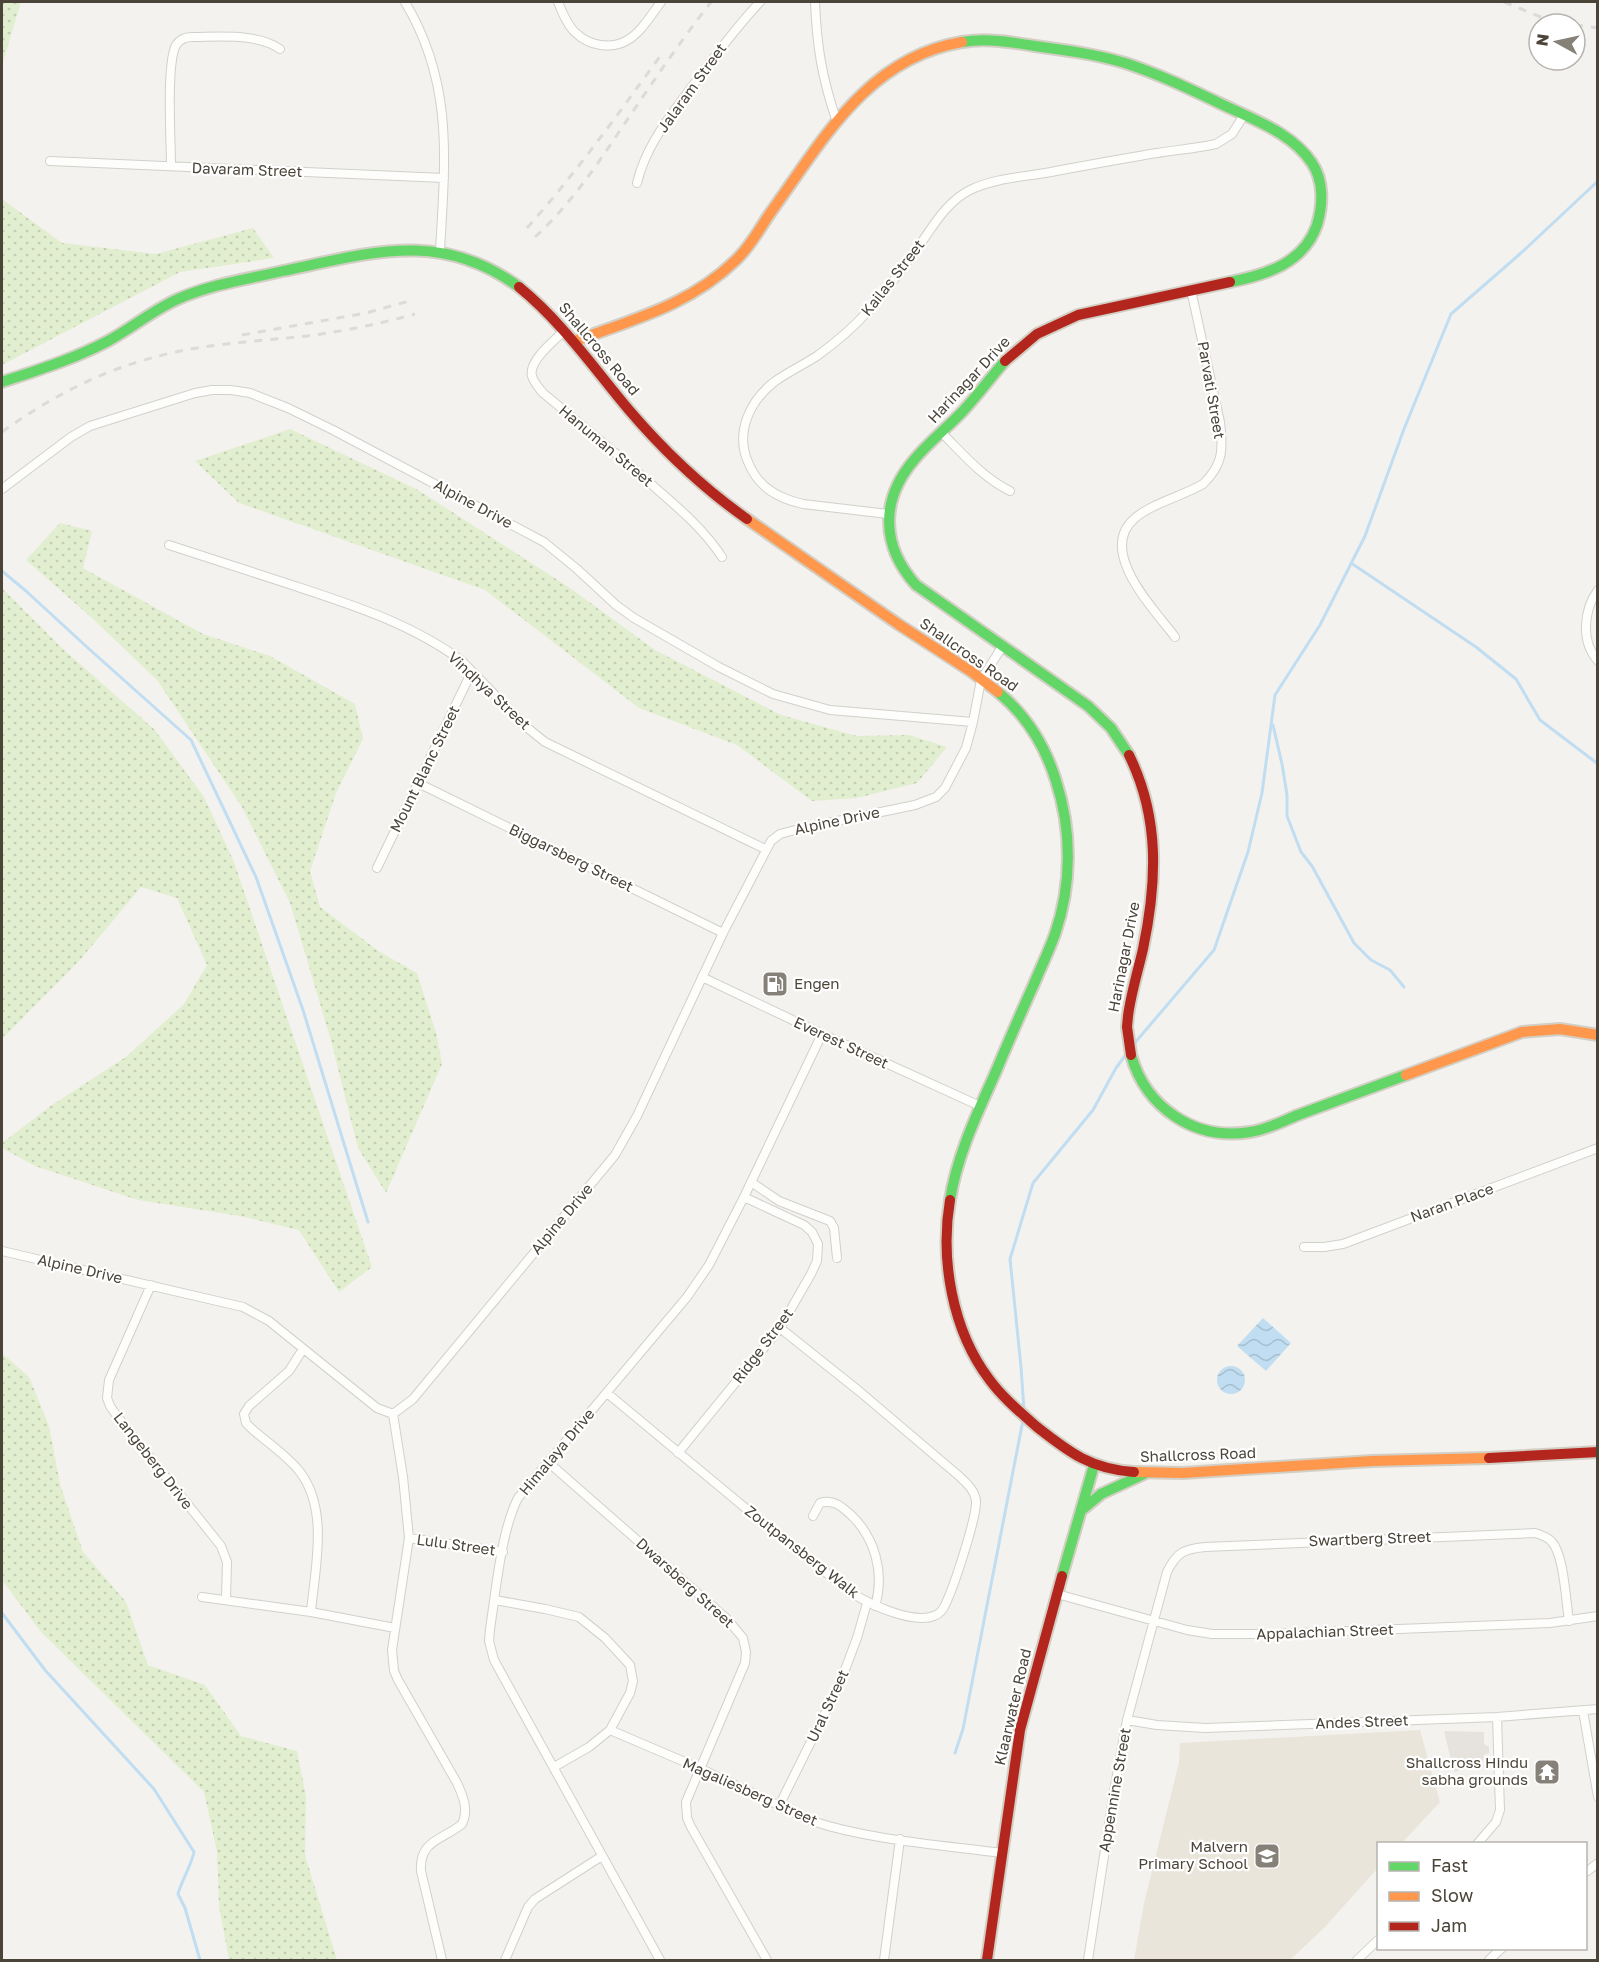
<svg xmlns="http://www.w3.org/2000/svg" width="1599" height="1962" viewBox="0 0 1599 1962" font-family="'Golos Text',sans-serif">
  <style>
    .education { fill: #eae5da }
    .grass { fill: url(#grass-dots) }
    .parking { fill: #e6e3df }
    .water { fill: url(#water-waves) }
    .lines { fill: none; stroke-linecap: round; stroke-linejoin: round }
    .stream { stroke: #c0ddf1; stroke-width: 3 }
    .street-casing { stroke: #d2d0cb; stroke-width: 10 }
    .fast-casing { stroke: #d3cfc5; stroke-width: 14 }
    .slow-casing { stroke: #d3cfc5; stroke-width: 14 }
    .jam-casing { stroke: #d3cfc5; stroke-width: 14 }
    .street { stroke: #fdfdfc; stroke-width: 8 }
    .fast { stroke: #63d668; stroke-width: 10 }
    .slow { stroke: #ff974d; stroke-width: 10 }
    .jam { stroke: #b3261e; stroke-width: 10 }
    .rail { stroke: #dbdbda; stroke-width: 3; stroke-dasharray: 8 8; stroke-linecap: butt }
    .labels { text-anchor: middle; stroke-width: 4.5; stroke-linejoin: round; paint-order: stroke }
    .street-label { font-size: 15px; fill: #4b4439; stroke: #fff }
    .poi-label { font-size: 15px; fill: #4b4439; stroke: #fff; text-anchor: end }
  </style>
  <defs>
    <pattern id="grass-dots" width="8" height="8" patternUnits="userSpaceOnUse" patternTransform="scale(1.5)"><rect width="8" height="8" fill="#e1eecf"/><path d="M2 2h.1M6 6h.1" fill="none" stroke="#c3cdb2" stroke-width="1.8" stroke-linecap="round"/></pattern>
    <pattern id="water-waves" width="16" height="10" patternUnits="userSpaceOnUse" patternTransform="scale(1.5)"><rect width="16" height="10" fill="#c0ddf1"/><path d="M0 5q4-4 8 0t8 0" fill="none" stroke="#a6bfcf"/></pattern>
  </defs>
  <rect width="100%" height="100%" fill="#f4f2ee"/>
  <path class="education" d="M1420,1730l20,72 -38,41 -24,1v24l-54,60 -34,32h-156l10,-57 35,-141 1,-19z"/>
  <path class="grass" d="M2,2h19l-19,63z
    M2,199l60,44 94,11 97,-26 21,30 -94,14 -178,93z
    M290,429l128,61 152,98 85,62 126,65 76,21 52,-1 38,12 -30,36 -60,15 -45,3 -75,-56 -98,-37 -154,-118 -246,-87 -44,-42z
    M60,523l32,8 -9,37 120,66 67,22 85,48 8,35 -27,54 -26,78 10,36 60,45 37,21 20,63 5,28 -56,129 -28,-45 -28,-111 -40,-134 -48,-96 -85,-127 -65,-62 -66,-58z
    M2,588l62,62 91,80 49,67 30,65 138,405 -33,25 -40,-62 -59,-14 -102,-16 -103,-34 -33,-18v-5l50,-38 74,-48 58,-53 23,-39 -30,-67 -36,-11 -61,73 -78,79z
    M2,1353l27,24 20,49 11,58 23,68 43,50 22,63 57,20 36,51 56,15 9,45 -1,59 32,105h-108l-10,-54 -2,-54 -13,-60 -163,-160 -39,-52z"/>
  <path class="parking" d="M1444,1731l40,1v12l5,3v6l-5,2 -2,9 -28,8z"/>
  <path class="water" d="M1263,1318l28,25 -25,28 -29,-25z
    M1217 1380a14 14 0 1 1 28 0a14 14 0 1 1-28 0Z"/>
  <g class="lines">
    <path class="stream" d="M1351,563l125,84 40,32 24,41 58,44
      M2,571l24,20 62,57 103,92 65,137 47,133 65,212
      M1273,725l9,39 5,31v21l14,36 11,14 42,77 17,17 19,10 14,17
      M1133,1045l81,-95 34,-98 14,-59 13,-98 45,-70 45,-89 39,-107 47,-115 70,-61 77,-72
      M1024,1410l-3,-43 -11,-108 23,-76 60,-73 23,-42 11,-15
      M2,1613l43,57 109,119 40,63c-4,17 -12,27 -16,42l7,14 15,52
      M955,1753l8,-24 60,-309"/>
    <g class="street-casing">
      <path id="street" d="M405,2c49,82 40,158 35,249
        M558,2c4,10 10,25 19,32 13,12 34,15 49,7 15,-8 25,-26 35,-39
        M815,2c2,46 7,76 22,120
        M50,161l394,17
        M171,166c0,-25 -5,-102 5,-121 4,-6 9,-8 16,-8 27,0 65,-4 88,12
        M637,183c9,-38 34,-68 57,-99 21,-28 42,-57 66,-82
        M565,330c-10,10 -37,31 -33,46 2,7 7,12 11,17 39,32 78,64 116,98 23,20 46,40 63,66
        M941,432c22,22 41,45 69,59
        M2,489l69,-52 19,-11 105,-33 17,-3h19l19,3 38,15 45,22 211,112 33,27 39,36 18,13 85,49 54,27 57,16 143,12
        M888,514l-85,-10c-26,-6 -45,-17 -55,-42 -13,-30 2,-61 26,-80 14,-10 29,-17 43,-26 18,-13 36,-28 51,-45 20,-21 36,-45 53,-68 14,-20 27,-42 49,-53 22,-11 51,-13 75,-17 38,-7 75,-14 112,-20 20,-3 40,-5 59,-9l16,-10 12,-19
        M169,545c42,14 84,27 126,41 58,19 117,38 167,75l63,65 20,16 220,107
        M1598,590c-14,19 -18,51 0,71
        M1175,637c-20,-27 -78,-85 -41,-118 16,-15 49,-23 69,-35 21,-20 20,-36 17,-62l-29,-132
        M418,783l305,150
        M377,868l95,-197
        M702,977l120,57 158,72
        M751,1182l28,19 51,20 4,7 3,30
        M1304,1247h20l19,-3 255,-96
        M2,1251l241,56 26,14 108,87 16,6 20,-15 202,-244 22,-39 86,-183 48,-92 9,-7 19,-5 116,-24 21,-8 9,-9 21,-40 7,-26 8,-42 21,-33
        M151,1285l-42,95 -2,18 3,8 7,10 104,130 6,16 -1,37
        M303,1349l-14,22 -40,35 -5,8 2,9 6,6c16,14 36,27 48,43 29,38 15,96 11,140
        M607,1393l148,123 97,77c19,12 60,31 82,23 6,-2 10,-8 12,-13 8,-17 31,-86 30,-102 -1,-11 -10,-18 -17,-25l-100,-85 -79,-63
        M393,1414l10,63 6,61 -17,112 2,21 4,9 59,103c6,13 12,27 5,41 -19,16 -43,16 -41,47l21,89
        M678,1453l102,-125 31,-54 6,-13 1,-17 -6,-12 -8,-7 -60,-28
        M548,1462l179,157 16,19 3,14 -1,11 -59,139 1,16 4,9 76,133
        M813,1516l7,-13c13,-4 21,3 30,11 25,23 35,59 25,92
        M409,1538l94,14
        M1057,1594l130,36 25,4h59l279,-11 48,-7
        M202,1597l109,15 84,16
        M495,1600l50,9 34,8 26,21 25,27 3,16 -3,12 -20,37 -21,17 -35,20
        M1583,1711l15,86
        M1127,1720l30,5 48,3 292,-11 101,-8
        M610,1730l89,38 113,53c57,19 130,24 190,32
        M779,1806l61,-123 17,-45 10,-35
        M1477,1844l19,-22 4,-12 -3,-93
        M1586,1872l12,-9
        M505,1960l23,-53 7,-8 67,-43
        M660,1960l-166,-300 -5,-19 1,-12c6,-38 11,-98 28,-131l169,-201 22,-32 35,-68 78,-163
        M884,1960l16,-121
        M1088,1960l26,-169 13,-71 40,-148c10,-20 17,-23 38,-25l330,-14c7,2 13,4 17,9 12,13 14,60 17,79
        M1357,1960l21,-20
        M1489,1960l13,-12"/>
    </g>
    <g class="fast-casing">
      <path id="fast" d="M962,42c25,-4 49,0 73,4 30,4 60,8 90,17 37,12 73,30 109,47 28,13 60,26 78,53 12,18 11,42 5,62 -13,38 -51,50 -87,57
        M1005,361c-14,16 -27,34 -42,50 -16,17 -34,31 -49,49 -34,40 -33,86 2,125l172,121 23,22 18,27
        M2,382c36,-12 72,-23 106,-41 24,-13 45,-31 70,-42 34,-15 70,-20 105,-28 87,-18 157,-42 236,16
        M1131,1055c15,53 64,86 119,77 16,-2 33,-11 48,-17 36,-13 72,-27 108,-40
        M950,1200c7,-44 26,-84 44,-124 13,-31 26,-61 40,-92 7,-17 15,-33 21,-50 17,-49 17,-104 1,-153 -11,-36 -29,-65 -58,-89
        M1083,1509l18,-15 43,-20
        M1062,1576l32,-111"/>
    </g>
    <g class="slow-casing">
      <path id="slow" d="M575,341c59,-22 115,-36 161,-81 14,-13 24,-32 35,-48 52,-72 96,-154 191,-170
        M747,519l151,105 74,48 26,20
        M1406,1075l116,-43 38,-3 38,6
        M1134,1472l49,1 189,-12 117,-3"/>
    </g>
    <g class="jam-casing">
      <path id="jam" d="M519,287c43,35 74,80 110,123 35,41 74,78 118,109
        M1005,361l32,-27 41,-19 152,-33
        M1129,755c31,63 28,127 14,194 -5,22 -12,44 -15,67l-1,11 4,28
        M950,1200c-10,59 2,130 39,179 13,18 31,33 48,48 33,26 54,42 97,45
        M1489,1458l109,-6
        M987,1960l33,-230 42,-154"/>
    </g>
    <use href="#street" class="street"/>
    <use href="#fast" class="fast"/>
    <use href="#slow" class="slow"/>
    <use href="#jam" class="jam"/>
    <path class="rail" d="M1504,2l37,15 28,7
      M1575,25l23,3
      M527,228c49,-55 91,-114 134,-173
      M535,237c34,-31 60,-69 86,-108 29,-43 58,-86 90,-127
      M242,335l124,-22 43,-12
      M2,432c53,-38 104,-64 169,-79 44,-10 91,-12 136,-17 37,-5 72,-12 108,-22"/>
  </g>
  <defs>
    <g id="fuel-square" transform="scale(1.35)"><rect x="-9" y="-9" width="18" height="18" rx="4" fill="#868178" stroke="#fff"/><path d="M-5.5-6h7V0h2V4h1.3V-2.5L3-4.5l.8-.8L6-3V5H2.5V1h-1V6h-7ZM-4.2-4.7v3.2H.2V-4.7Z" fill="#fff"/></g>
    <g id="temple-square" transform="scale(1.35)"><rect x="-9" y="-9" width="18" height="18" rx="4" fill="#868178" stroke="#fff"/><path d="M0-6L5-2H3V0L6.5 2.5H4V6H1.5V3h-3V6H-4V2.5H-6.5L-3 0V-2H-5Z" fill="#fff"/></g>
    <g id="school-square" transform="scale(1.35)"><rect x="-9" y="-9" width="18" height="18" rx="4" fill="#868178" stroke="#fff"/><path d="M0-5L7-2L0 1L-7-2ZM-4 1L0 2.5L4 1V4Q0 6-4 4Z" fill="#fff"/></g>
  </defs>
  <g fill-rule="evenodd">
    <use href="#fuel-square" x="775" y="984"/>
    <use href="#temple-square" x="1547" y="1772"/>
    <use href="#school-square" x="1267" y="1856"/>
  </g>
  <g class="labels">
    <g class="street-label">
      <text transform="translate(692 88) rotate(-54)" y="5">Jalaram Street</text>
      <text transform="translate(247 170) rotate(2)" y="5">Davaram Street</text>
      <text transform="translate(893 278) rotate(-52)" y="5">Kailas Street</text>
      <text transform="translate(599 349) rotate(50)" y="5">Shallcross Road</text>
      <text transform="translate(969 380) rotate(-47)" y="5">Harinagar Drive</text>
      <text transform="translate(1211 390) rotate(80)" y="5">Parvati Street</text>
      <text transform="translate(606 446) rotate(40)" y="5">Hanuman Street</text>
      <text transform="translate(473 504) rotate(28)" y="5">Alpine Drive</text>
      <text transform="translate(969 655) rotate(35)" y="5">Shallcross Road</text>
      <text transform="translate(489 691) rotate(43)" y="5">Vindhya Street</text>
      <text transform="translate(425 769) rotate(-64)" y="5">Mount Blanc Street</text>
      <text transform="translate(837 821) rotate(-12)" y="5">Alpine Drive</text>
      <text transform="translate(571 858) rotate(26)" y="5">Biggarsberg Street</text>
      <text transform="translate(1124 957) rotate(-79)" y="5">Harinagar Drive</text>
      <text transform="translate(841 1043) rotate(25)" y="5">Everest Street</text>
      <text transform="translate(1452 1203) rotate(-20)" y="5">Naran Place</text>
      <text transform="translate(562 1219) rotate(-50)" y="5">Alpine Drive</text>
      <text transform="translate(80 1269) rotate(13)" y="5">Alpine Drive</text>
      <text transform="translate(763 1346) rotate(-53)" y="5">Ridge Street</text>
      <text transform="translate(557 1452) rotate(-50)" y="5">Himalaya Drive</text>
      <text transform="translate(1198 1455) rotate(-2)" y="5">Shallcross Road</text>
      <text transform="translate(153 1461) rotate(52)" y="5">Langeberg Drive</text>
      <text transform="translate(1370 1539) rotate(-2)" y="5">Swartberg Street</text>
      <text transform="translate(456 1545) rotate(8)" y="5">Lulu Street</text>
      <text transform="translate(802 1552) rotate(38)" y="5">Zoutpansberg Walk</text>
      <text transform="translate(685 1583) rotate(42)" y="5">Dwarsberg Street</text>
      <text transform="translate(1325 1632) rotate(-2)" y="5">Appalachian Street</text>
      <text transform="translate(828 1706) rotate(-65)" y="5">Ural Street</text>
      <text transform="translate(1013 1707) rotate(-77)" y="5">Klaarwater Road</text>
      <text transform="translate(1362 1722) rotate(-2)" y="5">Andes Street</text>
      <text transform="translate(1115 1790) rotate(-80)" y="5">Appennine Street</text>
      <text transform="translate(750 1792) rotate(24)" y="5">Magaliesberg Street</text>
    </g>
    <g class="poi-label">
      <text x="794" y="989" text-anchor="start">Engen</text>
      <text x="1528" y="1768">Shallcross Hindu<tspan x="1528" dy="17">sabha grounds</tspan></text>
      <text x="1248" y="1852">Malvern<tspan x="1248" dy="17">Primary School</tspan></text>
    </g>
  </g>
  <rect width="1599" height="1962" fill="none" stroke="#4b4439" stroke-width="6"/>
  <rect x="1377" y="1842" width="210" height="108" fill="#ffffff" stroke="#b7b4b0" stroke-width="1.5"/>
  <rect x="1389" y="1862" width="30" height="9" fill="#63d668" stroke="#b7b4b0" stroke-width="1.5"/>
  <text x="1431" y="1872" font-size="18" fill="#4b4439">Fast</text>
  <rect x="1389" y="1892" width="30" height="9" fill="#ff974d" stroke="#b7b4b0" stroke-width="1.5"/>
  <text x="1431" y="1902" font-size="18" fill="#4b4439">Slow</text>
  <rect x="1389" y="1922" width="30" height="9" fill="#b3261e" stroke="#b7b4b0" stroke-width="1.5"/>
  <text x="1431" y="1932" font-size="18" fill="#4b4439">Jam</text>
  <g transform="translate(1557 42) rotate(278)"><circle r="28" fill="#ffffff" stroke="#b7b4b0" stroke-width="1.5"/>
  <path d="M0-4.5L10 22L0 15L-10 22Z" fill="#868178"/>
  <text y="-9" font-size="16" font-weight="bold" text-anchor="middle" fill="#4b4439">N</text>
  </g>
</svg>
